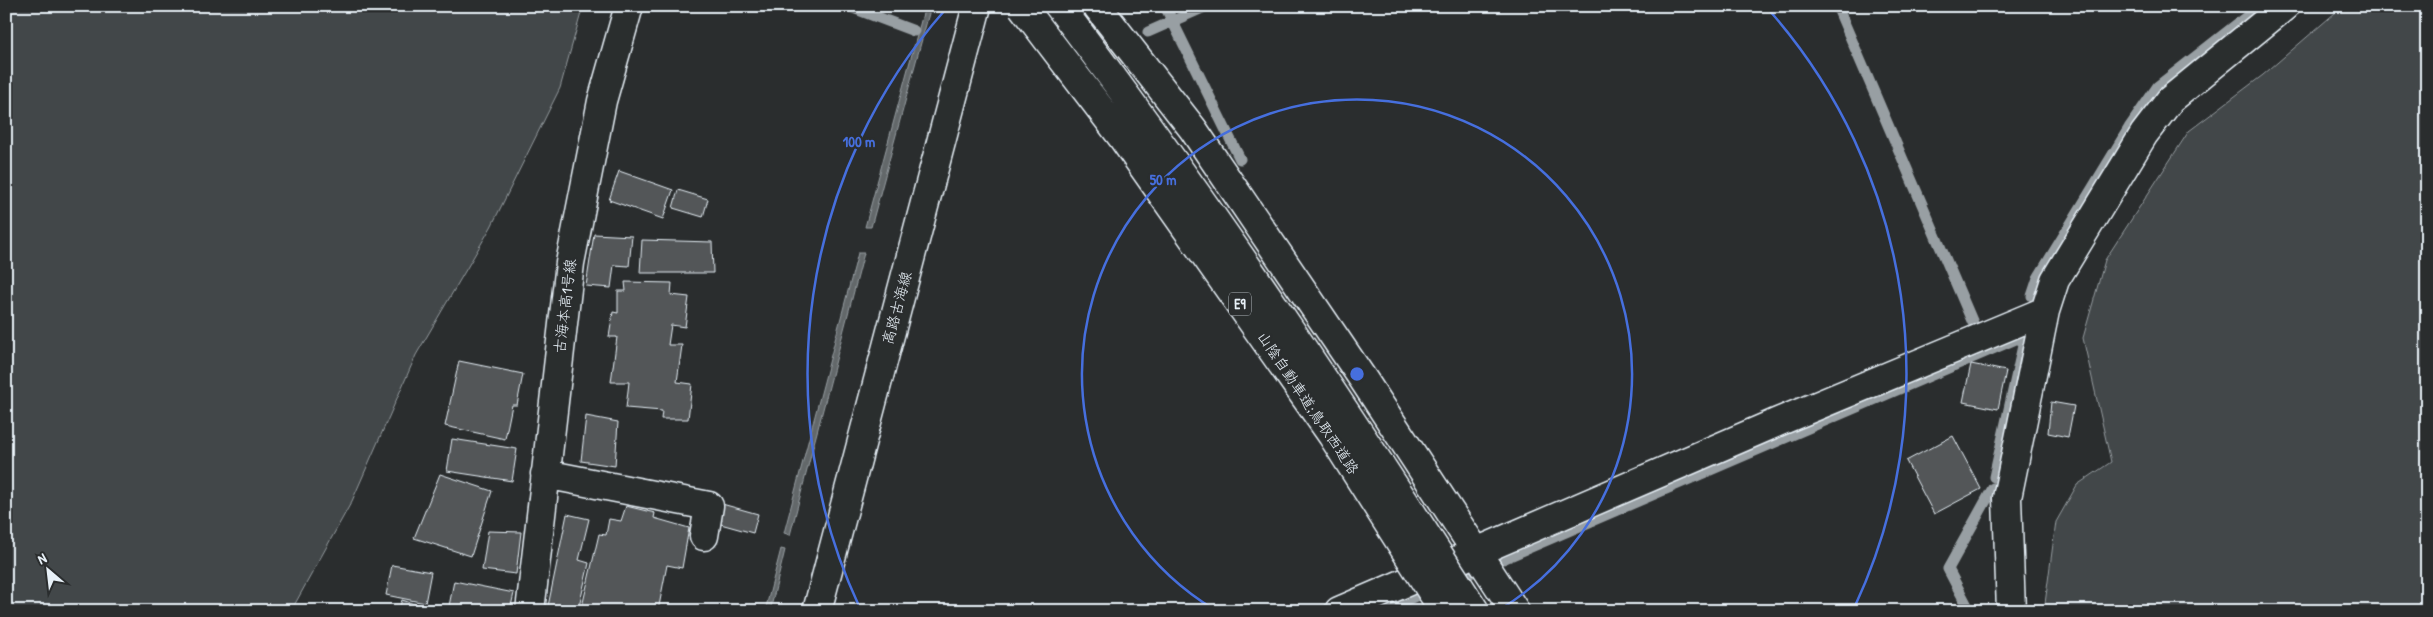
<svg xmlns="http://www.w3.org/2000/svg" width="2433" height="617" viewBox="0 0 2433 617" font-family="'Patrick Hand','Klee One',sans-serif">
  <style>
    .green { fill: #424648; stroke: #959ca0 }
    .water { fill: #63686b; stroke: #989fa3 }
    .lines { fill: none; stroke-linecap: round; stroke-linejoin: round }
    .stream { stroke: #989fa3; stroke-width: 11 }
    .building { fill: #535759; stroke: #e8f1f8 }
    .minor-casing { stroke: #e8f1f8; stroke-width: 31 }
    .major-casing { stroke: #e8f1f8; stroke-width: 31 }
    .minor { stroke: #2a2d2e; stroke-width: 28 }
    .major { stroke: #2a2d2e; stroke-width: 28 }
    .highway-bridge-casing { stroke: #e8f1f8; stroke-width: 31; stroke-linecap: butt }
    .highway-bridge { stroke: #2a2d2e; stroke-width: 28 }
    .ring { fill: none; stroke: #466fde; stroke-width: 2.5 }
    .labels { text-anchor: middle; stroke-width: 4.5; stroke-linejoin: round; paint-order: stroke }
    .shield { fill: #2a2d2e; stroke: #afb6bb; stroke-width: 1 }
    .shield-label { font-size: 14px; font-weight: bold; fill: #e8f1f8 }
    .street-label { font-size: 15px; fill: #e8f1f8; stroke: #2a2d2e }
    .centre { fill: #466fde; stroke: #2a2d2e; stroke-width: 2.5 }
    .ring-label { font-size: 15px; text-anchor: middle; font-weight: bold; fill: #466fde; stroke: #2a2d2e; stroke-width: 4.5; stroke-linejoin: round; paint-order: stroke }
  </style>
  <rect width="100%" height="100%" fill="#2a2d2e"/>
  <filter id="ink" filterUnits="userSpaceOnUse"><feTurbulence type="fractalNoise" baseFrequency=".02" numOctaves="2"/><feDisplacementMap in="SourceGraphic" scale="10" xChannelSelector="R" yChannelSelector="G"/><feConvolveMatrix kernelMatrix="1 2 1 2 8 2 1 2 1" color-interpolation-filters="sRGB"/></filter>
  <g filter="url(#ink)">
    <path class="green" d="M6,6h577l-23,82 -69,139 -75,128 -64,146 -61,110h-285z
      M2343,6h84v605h-383l12,-89 21,-37 34,-23 -28,-124 22,-78 84,-129 74,-56z"/>
    <path class="water" d="M925,6h6l-60,221h-6z
      M858,253h6l-74,282 -6,-2z
      M781,549l4,1 -15,61h-5z"/>
    <g class="lines">
      <path class="stream" d="M848,6l66,25
        M1165,6l75,153
        M1837,6l136,317
        M1148,32l59,-26
        M2032,296l6,-18 91,-150 29,-42 102,-80
        M1994,477l32,-145
        M1454,580l569,-244
        M1381,611l49,-21
        M1970,611l-22,-42 45,-81"/>
    </g>
    <path class="building" d="M619,171l54,19 -10,29 -54,-19z
      M678,190l30,9 -5,18 -30,-9z
      M594,234l38,2 -3,30 -15,-1 -3,23 -25,-2z
      M642,240l70,2 1,31h-73z
      M625,282l47,1 -1,12 18,2 -4,30 -14,-2 -3,20h14l-5,37 15,2 -4,35h-27l1,-8 -36,-3 3,-26h-18l6,-45h-8l4,-25 5,1v-22h8z
      M459,361l64,13 -6,31h-5l-7,34 -60,-13z
      M1971,364l35,7 -8,38 -35,-7z
      M2051,402l23,4 -6,31 -20,-4z
      M586,416l32,6 -3,44 -34,-5z
      M1953,436l28,53 -47,25 -28,-53z
      M452,439l65,10 -5,32 -65,-10z
      M440,474l52,17 -21,65 -57,-18z
      M722,504l36,10 -5,19 -36,-10z
      M626,506l29,7 -1,5 35,10 -7,40 -15,-3 -9,46h-77l18,-77 7,1 3,-16 12,2z
      M567,514l22,5 -10,41 10,3 -11,48h-31z
      M488,531l33,1 -5,42 -34,-4z
      M392,565l39,7 -6,31 -39,-8z
      M454,581l60,12 -4,18h-62z
      M402,600l34,11h-38z"/>
    <g class="lines">
      <g class="minor-casing">
        <path id="minor" d="M1097,6l96,123 170,250 152,232
          M545,474l164,32 -5,30
          M530,611l40,-348 32,-162 27,-95
          M1339,611l439,-189 267,-111
          M2011,611l-4,-113 38,-187 10,-31 89,-146 26,-34 115,-94"/>
      </g>
      <g class="major-casing">
        <path id="major" d="M817,611l160,-605"/>
      </g>
      <use href="#minor" class="minor"/>
      <use href="#major" class="major"/>
      <g class="highway-bridge-casing">
        <path id="highway-bridge" d="M1022,6l100,131 210,298 112,176
          M1059,6c148,195 284,399 416,605"/>
      </g>
      <use href="#highway-bridge" class="highway-bridge"/>
    </g>
  </g>
  <g class="ring">
    <path d="M1215 610A275 275 0 1 1 1499 610"/>
    <path d="M859 606A550 550 0 0 1 945 10M1769 10A550 550 0 0 1 1855 606"/>
  </g>
  <g class="labels">
    <rect class="shield" x="1229" y="292.5" width="22" height="23" rx="4"/>
    <g class="shield-label">
      <text x="1240" y="309">E9</text>
    </g>
    <g class="street-label">
      <text transform="translate(565 306) rotate(-83)" y="5">古海本高1号線</text>
      <text transform="translate(897 308) rotate(-75)" y="5">高路古海線</text>
      <text transform="translate(1308 403) rotate(56)" y="5">山陰自動車道;鳥取西道路</text>
    </g>
  </g>
  <circle cx="1357" cy="374" r="8" class="centre"/>
  <g class="ring-label">
    <text x="859" y="147">100 m</text>
    <text x="1163" y="185">50 m</text>
  </g>
  <rect width="2433" height="617" fill="none" stroke="#2a2d2e" stroke-width="25"/>
  <rect x="12" y="12" width="2408" height="592" fill="none" stroke="#e8f1f8" stroke-width="2" filter="url(#ink)"/>
  <g transform="translate(48 570) rotate(332)" stroke="#2a2d2e" stroke-width="4" paint-order="stroke">
  <path d="M0-4L9 19L0 12L-9 19Z" fill="#e8f1f8"/>
  <text y="-8" font-size="14" font-weight="bold" text-anchor="middle" fill="#e8f1f8">N</text>
  </g>
</svg>
